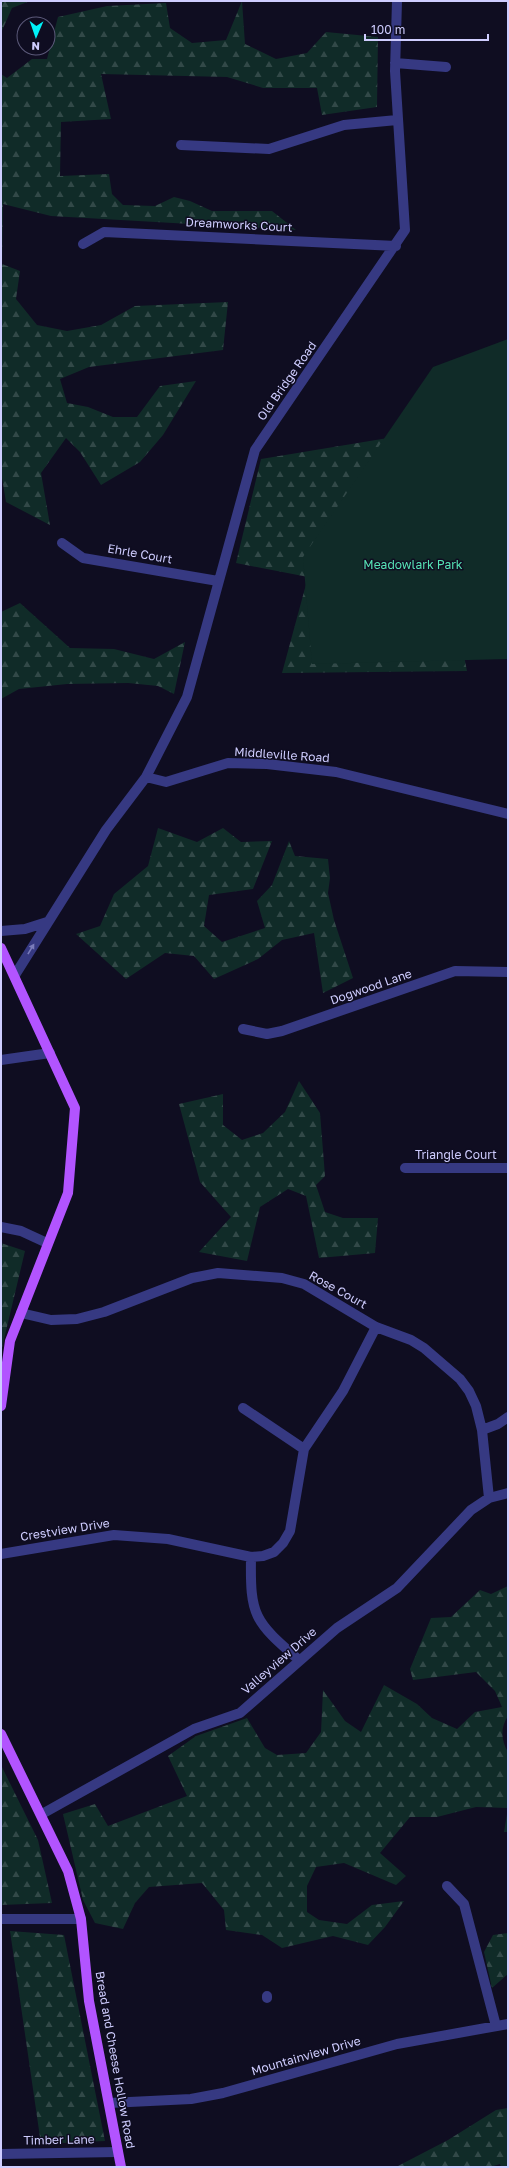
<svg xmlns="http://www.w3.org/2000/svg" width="509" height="2168" viewBox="0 0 509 2168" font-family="'Golos Text',sans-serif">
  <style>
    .forest { fill: url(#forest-firs) }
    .park { fill: #102b28 }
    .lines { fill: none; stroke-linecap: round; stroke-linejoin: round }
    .minor { stroke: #363982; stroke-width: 10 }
    .major { stroke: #b254ff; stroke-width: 10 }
    .oneway { fill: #7b7cba }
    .labels { text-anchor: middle; stroke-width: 3; stroke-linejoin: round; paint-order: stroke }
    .street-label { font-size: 12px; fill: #cfcdff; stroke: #0f0d21 }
    .park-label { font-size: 12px; fill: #56e2b5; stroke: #0f0d21 }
  </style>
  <defs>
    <pattern id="forest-firs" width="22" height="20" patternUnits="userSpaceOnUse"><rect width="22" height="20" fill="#102b28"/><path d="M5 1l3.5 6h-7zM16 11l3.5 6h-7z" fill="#324948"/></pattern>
  </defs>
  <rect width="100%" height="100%" fill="#0f0d21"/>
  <path class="forest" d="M1,1h29l-18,7 -11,25z
    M242,1l3,43 31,15 31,-6 19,-21 52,5 -1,70 -55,8 -5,-27h-54l-36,-11 -126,-3 10,45 -50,3 -1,54 49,-2 3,20 11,11 32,1 19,-9 16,4 22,10h60l24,19 -245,-14 -48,-12 -1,60 18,7 -4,28 21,26 30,6 34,-6 34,-19 93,-4 -5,48 -134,17 -29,12 7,24 21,4 25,10h24l23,-31 36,-5 -33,54 -23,27 -39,23 -21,-33 -14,-14 -25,35 9,52 -44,-23 -5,-30v-398l6,4 25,-19h15l11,-42 49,-11 59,-3 4,25 22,15 34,-3z
    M406,435l23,42 38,194 -185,2 26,-96 -72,-14 25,-104z
    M20,603l50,45 44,1 40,10 31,-17 -11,52 -16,-8 -30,-3 -61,1 -48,5 -18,10v-87z
    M158,828l39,14 26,-14 18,14 31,-1 -19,48 -44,6 -5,31 18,16 43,-14 -8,-27 15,-16 17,-44 6,15 33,3 2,19 -2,15 6,27 19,58 -30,15 -9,-60 -32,7 -24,19 -44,20 -20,-23 -29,-3 -39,26 -50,-45 24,-8 14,-32 34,-28z
    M299,1081l21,32 5,63 -9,9 9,27 18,6h35l-3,35 -56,5 -13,-62 -18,-7 -28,18 -13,54 -48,-9 32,-35 -31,-35 -21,-78 44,-10v31l19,15 21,-7 22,-21z
    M1,1243l24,8 -24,101z
    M508,1586v130c-8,12 -7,24 0,36v80h-4l4,-24 -32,-1 -39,10h-27l-30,36 26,23 -10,9 -52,-22 -28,4 -9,19v26l12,8 28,4 25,-19 32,-4 -19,26 -17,18 -35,-9 -51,12 -20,-13 -36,-5 -2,-20 -22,-27 -53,4 -14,16 -12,26 -28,-6 -12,-23 -20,-86 32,-10 13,22 79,-30 -19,-40 28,-20 51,-18 18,30 12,7 29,-2 15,-21 2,-42 22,31 16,11 23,-47 33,19 15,14 25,11 18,-17 27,-5 -7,-16 -19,-19 -63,8 -3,-11 21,-51 20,-1 29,-27 11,4z
    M1,1765l37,75 14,63 -51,2z
    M10,1931l54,4 41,206 -64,3z
    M508,1933v41l-16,14 -8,-36 9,-17z
    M508,2108v59h-7l-1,-3 -10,3h-94l52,-27 48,-30z"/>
  <path class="park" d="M508,339v320l-196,5 -9,-107 130,-190z"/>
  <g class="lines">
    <path class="minor" d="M395,63l51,4
      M181,145l88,4 75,-24 53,-5
      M83,244l21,-12 292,14
      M62,543l21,15 135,23
      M146,777l41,-80 68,-247 150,-220 -10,-159 2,-70
      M1,931l24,-2 22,-7
      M15,975l91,-145 40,-53 20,5 62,-19 39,1 69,8 172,42
      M243,1029l24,5 15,-3 173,-60 53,1
      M1,1060l49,-7
      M405,1168h103
      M1,1227l20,4 26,12
      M21,1313l30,7 26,-1 27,-7 88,-34 26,-5 64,5 22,6 72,43 35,13 13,8 36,31 9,12 7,15 6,24 7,68
      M243,1408l61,41
      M482,1430l16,-6 10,-7
      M1,1554l113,-19 54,4 83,18 12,-1 11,-4 9,-9 7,-12 14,-82 39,-58 33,-64
      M251,1557c-1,59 3,64 48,103
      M42,1814l152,-85 46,-16 97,-85 60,-40 74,-78 18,-12 19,-5
      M447,1886l17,18 32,122
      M1,1919h80
      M267,1996v2
      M109,2103l82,-4 32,-6 174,-49 111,-20
      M1,2154l117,-2"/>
    <path class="major" d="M1,948l74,160 -7,85 -58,148 -9,65
      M1,1734l67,137 13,48 8,82 32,166"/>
  </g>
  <defs><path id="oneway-solid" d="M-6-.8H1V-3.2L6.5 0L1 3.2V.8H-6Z"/></defs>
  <use class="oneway" href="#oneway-solid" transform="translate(31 949) rotate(-59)"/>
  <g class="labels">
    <g class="street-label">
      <text transform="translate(239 225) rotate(3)" y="4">Dreamworks Court</text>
      <text transform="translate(287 381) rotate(-55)" y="4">Old Bridge Road</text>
      <text transform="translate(140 554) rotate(10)" y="4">Ehrle Court</text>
      <text transform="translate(282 755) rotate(4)" y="4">Middleville Road</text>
      <text transform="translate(371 987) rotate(-19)" y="4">Dogwood Lane</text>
      <text x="456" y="1159">Triangle Court</text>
      <text transform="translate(338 1290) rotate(29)" y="4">Rose Court</text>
      <text transform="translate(65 1530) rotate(-9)" y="4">Crestview Drive</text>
      <text transform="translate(279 1661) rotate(-41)" y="4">Valleyview Drive</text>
      <text transform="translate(306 2056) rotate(-16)" y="4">Mountainview Drive</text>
      <text transform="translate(115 2060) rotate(80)" y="4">Bread and Cheese Hollow Road</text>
      <text transform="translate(59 2140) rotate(-1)" y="4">Timber Lane</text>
    </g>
    <g class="park-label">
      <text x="413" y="569">Meadowlark Park</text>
    </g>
  </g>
  <rect width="509" height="2168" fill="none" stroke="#cfcdff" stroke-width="4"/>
  <g transform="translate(36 36) rotate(182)"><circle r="19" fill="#0f0d21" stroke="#5c5a7a"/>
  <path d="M0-3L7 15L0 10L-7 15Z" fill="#00f1f8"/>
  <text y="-6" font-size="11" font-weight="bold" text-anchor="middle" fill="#cfcdff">N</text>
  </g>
  <path d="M365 34v6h123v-6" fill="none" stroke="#cfcdff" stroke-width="2"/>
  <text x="371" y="34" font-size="12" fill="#cfcdff" stroke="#0f0d21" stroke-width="3" paint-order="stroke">100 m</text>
</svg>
